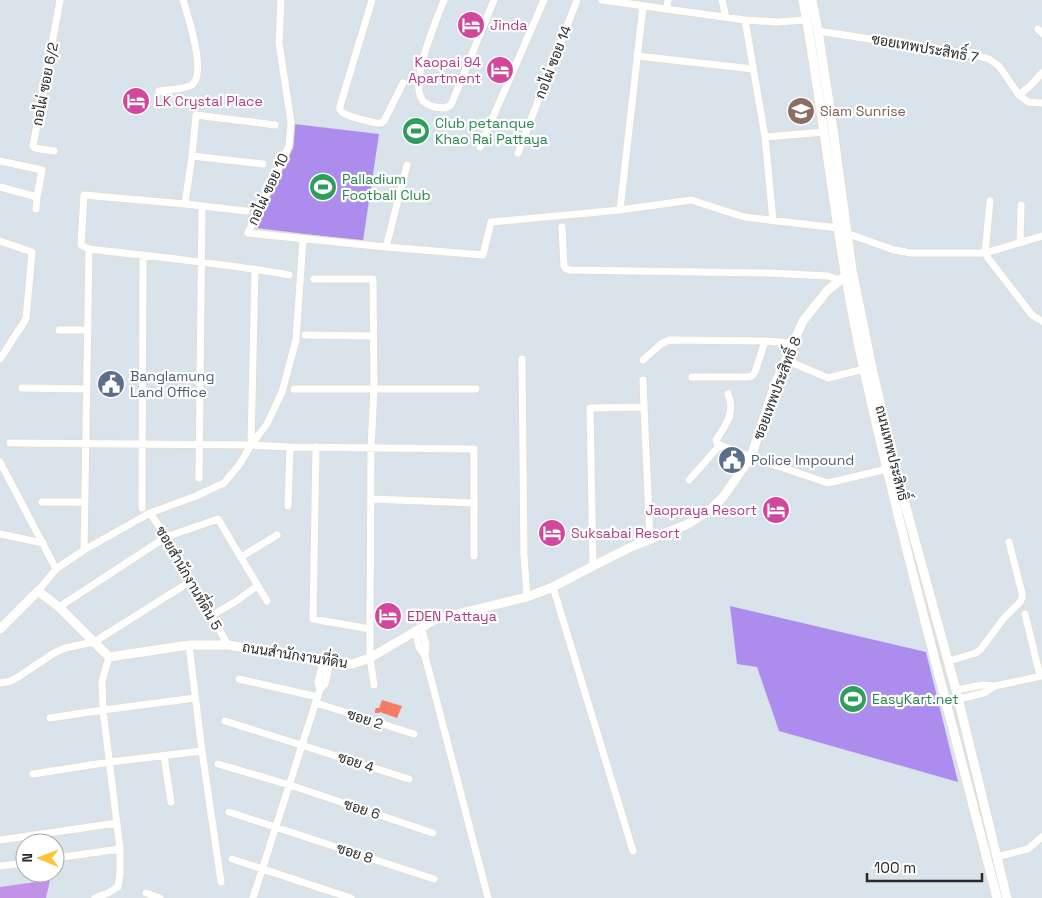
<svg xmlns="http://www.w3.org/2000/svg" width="1042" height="898" viewBox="0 0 1042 898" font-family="'Space Grotesk',Sarabun,sans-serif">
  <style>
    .green { fill: #c192e6 }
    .pitch { fill: #ac8dee }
    .water { fill: #f57d65 }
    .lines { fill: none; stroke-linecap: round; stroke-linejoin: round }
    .minor-casing { stroke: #e3ddce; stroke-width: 9 }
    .tertiary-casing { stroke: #e3ddce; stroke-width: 11 }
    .secondary-casing { stroke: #e3ddce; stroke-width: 11 }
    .minor { stroke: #fff; stroke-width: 7 }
    .tertiary { stroke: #fff; stroke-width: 9 }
    .secondary { stroke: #fff; stroke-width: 9 }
    .labels { text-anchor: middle; stroke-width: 4.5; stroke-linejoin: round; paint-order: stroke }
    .hotel-label { font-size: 14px; fill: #b23c85; stroke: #fff; text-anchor: start }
    .street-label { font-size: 14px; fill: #292929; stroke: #fff }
    .education-label { font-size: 14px; fill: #785e54; stroke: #fff; text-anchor: start }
    .leisure-label { font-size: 14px; fill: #27864d; stroke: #fff; text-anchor: start }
    .service-label { font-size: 14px; fill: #4e5e75; stroke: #fff; text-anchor: start }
  </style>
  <rect width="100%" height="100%" fill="#d9e3ec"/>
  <path class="green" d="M50,880l-4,18h-46v-11z"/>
  <path class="pitch" d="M294,124l85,10 -16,107 -107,-13 36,-82z
    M730,606l196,46 32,130 -179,-51 -22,-64 -20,-3z"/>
  <path class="water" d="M382,700l20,6 -5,12 -17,-6 -1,1h-4v-3l1,-2h3z"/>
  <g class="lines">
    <g class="minor-casing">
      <path id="minor" d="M281,0l-2,43 12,79 -2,24 -41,87 138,14 97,8 8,-33 129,-12 71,-10 53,17 94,11
        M372,0l-32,106c0,1 0,2 0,4 3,6 29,11 36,13h5l3,-2 19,-38
        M444,0c-7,19 -36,84 -21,101 6,6 14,7 22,7l6,-3 43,-105
        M602,0l143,20 32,2 29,-2
        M722,0l4,17
        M667,9l1,-9
        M745,20l20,117 8,84
        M1038,29l4,4
        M818,31l157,24 14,4 10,7 20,29 9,7 14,1
        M637,56l116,13
        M159,91c8,-1 29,-2 34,-7 13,-13 -5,-68 -10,-84
        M1019,95l11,-9 12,-13
        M765,137l59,-5
        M480,147l64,-147
        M54,151l-19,-3 -2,-2 27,-146
        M518,153l59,-153
        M192,156l71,8
        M0,161l42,9 -5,27 -37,-10
        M185,204l7,-48 4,-41 79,10
        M36,209l1,-12
        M620,210l23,-204
        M246,211l-61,-7 -101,-9 -3,50 8,4c67,8 133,14 200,26
        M562,227l2,39 1,2 4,2 200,3 59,3 12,4
        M846,233l48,17 17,3h74l57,-17
        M0,241l32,11 -6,67 -26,40
        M1020,243l1,-38
        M386,247l21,-82
        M985,253l3,5 44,57 10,6
        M985,253l5,-52
        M314,279h59l1,110 -3,59 -1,181v29l4,27
        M59,330h29
        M305,335l68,1
        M522,359l2,197 3,41
        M643,360l18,-16 8,-4 96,1 28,2
        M786,360l42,18 36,-9
        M692,377h56l4,-1 3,-4 10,-31
        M643,380l1,27
        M22,388l65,1
        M294,389h182
        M728,394c8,17 -2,31 -12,46l1,3 3,2 31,12 77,26 59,-14
        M10,443l241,2 39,2 184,2v107
        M251,445l4,-176
        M316,447l-3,172 57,10
        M0,462l56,107
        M199,478l3,-272
        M689,480l31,-35
        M371,499l103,4
        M42,502h43
        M288,506l2,-59
        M142,508l1,-252
        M150,513l16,24 62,108
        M0,534l43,9
        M84,550l5,-301
        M241,557l36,-22
        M593,566l-3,-158 54,-1 6,132
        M553,587l80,264
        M38,591l18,-22 28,-19 66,-37 46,-17 28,-13 15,-18 12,-20 16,-21 15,-32 14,-52 7,-101
        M59,607l107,-70 52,-18 49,82
        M1025,614l15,62
        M211,616l24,-14 22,-16
        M421,627l5,17 -1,12 63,242
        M415,631l4,16 6,9
        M189,645l13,106 19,131
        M949,661l27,-8 5,-4 23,-31 16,-16 2,-4v-5l-13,-51
        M239,679l79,18
        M0,683l11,-2 7,-4 36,-24 11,-5 29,-6 97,-61
        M320,689l-2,-7 5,-21
        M956,690l26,-5 13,1
        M959,699l25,-6 11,-7 47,-10
        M316,703l98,31
        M50,718l53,-8 92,-12
        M225,721l184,58
        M164,756l7,46
        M218,764l72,21 143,48
        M33,774l77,-12 92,-11
        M229,812l205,67
        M0,840l117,-17
        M996,857l32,-8 14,-12
        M55,858l65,-9
        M232,859l119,39
        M0,866l25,-3
        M146,893l14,5
        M95,898l13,-5 10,-6 2,-13v-25l-17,-139 -1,-29 7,-24
        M253,898l67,-209 5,-5 5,-22"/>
    </g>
    <g class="tertiary-casing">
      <path id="tertiary" d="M0,629l38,-38 21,16 50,50 80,-12h39l102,17 22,2 18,-6 66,-39 91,-22 26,-10 40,-21 38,-19 57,-23 23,-15 12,-12 28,-40 25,-75 27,-61 24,-30 18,-15"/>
    </g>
    <g class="secondary-casing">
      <path id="secondary" d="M803,0c21,115 32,232 56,347 40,185 91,367 138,551
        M812,0l6,31 15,98 19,141 20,98 23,99 61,223 51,208"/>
    </g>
    <use href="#minor" class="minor"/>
    <use href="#tertiary" class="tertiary"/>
    <use href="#secondary" class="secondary"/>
  </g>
  <defs>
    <g id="hotel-disc" transform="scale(1.4375)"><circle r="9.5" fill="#d1479c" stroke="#fff"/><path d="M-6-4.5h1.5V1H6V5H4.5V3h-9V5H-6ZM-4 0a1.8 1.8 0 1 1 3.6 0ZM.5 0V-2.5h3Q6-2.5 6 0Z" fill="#fff"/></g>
    <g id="school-disc" transform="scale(1.4375)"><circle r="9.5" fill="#8d6e63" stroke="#fff"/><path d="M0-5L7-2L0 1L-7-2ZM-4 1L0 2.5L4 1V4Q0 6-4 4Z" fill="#fff"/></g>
    <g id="stadium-disc" transform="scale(1.4375)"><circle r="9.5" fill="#2e9e5b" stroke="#fff"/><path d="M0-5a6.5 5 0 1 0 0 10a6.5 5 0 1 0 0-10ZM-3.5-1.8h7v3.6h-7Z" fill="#fff"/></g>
    <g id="civic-disc" transform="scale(1.4375)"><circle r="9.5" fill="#5c6f8a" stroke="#fff"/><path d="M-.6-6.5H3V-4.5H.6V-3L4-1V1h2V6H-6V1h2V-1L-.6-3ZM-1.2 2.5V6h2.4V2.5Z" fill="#fff"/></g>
  </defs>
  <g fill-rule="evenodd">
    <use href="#hotel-disc" x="471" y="25"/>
    <use href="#hotel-disc" x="500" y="70"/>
    <use href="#hotel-disc" x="136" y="101"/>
    <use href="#school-disc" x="801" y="111"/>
    <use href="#stadium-disc" x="416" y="131"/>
    <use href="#stadium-disc" x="323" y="187"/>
    <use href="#civic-disc" x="111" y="384"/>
    <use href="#civic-disc" x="732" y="460"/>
    <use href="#hotel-disc" x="776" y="510"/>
    <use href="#hotel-disc" x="552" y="533"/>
    <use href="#hotel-disc" x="388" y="616"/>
    <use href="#stadium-disc" x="853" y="699"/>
  </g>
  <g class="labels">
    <g class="hotel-label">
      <text x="490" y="30">Jinda</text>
      <text x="481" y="67" text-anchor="end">Kaopai 94<tspan x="481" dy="16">Apartment</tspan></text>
      <text x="155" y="106">LK Crystal Place</text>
      <text x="757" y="515" text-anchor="end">Jaopraya Resort</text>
      <text x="571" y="538">Suksabai Resort</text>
      <text x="407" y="621">EDEN Pattaya</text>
    </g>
    <g class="street-label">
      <text transform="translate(925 48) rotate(10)" y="5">ซอยเทพประสิทธิ์ 7</text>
      <text transform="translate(553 62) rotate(-69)" y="5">กอไผ่ ซอย 14</text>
      <text transform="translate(45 84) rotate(-79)" y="5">กอไผ่ ซอย 6/2</text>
      <text transform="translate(268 189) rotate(-65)" y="5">กอไผ่ ซอย 10</text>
      <text transform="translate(777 388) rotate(-69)" y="5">ซอยเทพประสิทธิ์ 8</text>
      <text transform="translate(892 453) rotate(76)" y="5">ถนนเทพประสิทธิ์</text>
      <text transform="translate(189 578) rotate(60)" y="5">ซอยสำนักงานที่ดิน 5</text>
      <text transform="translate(295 655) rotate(9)" y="5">ถนนสำนักงานที่ดิน</text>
      <text transform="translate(365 719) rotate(18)" y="5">ซอย 2</text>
      <text transform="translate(356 762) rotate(18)" y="5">ซอย 4</text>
      <text transform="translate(362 809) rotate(18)" y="5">ซอย 6</text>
      <text transform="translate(355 853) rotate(18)" y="5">ซอย 8</text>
    </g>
    <g class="education-label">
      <text x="820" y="116">Siam Sunrise</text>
    </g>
    <g class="leisure-label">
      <text x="435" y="128">Club petanque<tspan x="435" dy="16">Khao Rai Pattaya</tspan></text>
      <text x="342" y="184">Palladium<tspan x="342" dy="16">Football Club</tspan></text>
      <text x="872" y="704">EasyKart.net</text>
    </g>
    <g class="service-label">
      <text x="130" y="381">Banglamung<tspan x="130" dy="16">Land Office</tspan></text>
      <text x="751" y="465">Police Impound</text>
    </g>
  </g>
  <g transform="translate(40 858) rotate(271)"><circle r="24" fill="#ffffff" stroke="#a9a9a9"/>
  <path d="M0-4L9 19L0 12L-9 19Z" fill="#ffc433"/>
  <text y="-8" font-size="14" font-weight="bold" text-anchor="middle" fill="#292929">N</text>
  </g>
  <path d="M867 873v8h115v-8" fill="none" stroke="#292929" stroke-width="2.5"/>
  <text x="874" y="873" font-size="15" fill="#292929" stroke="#ffffff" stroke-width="4" paint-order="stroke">100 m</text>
</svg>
